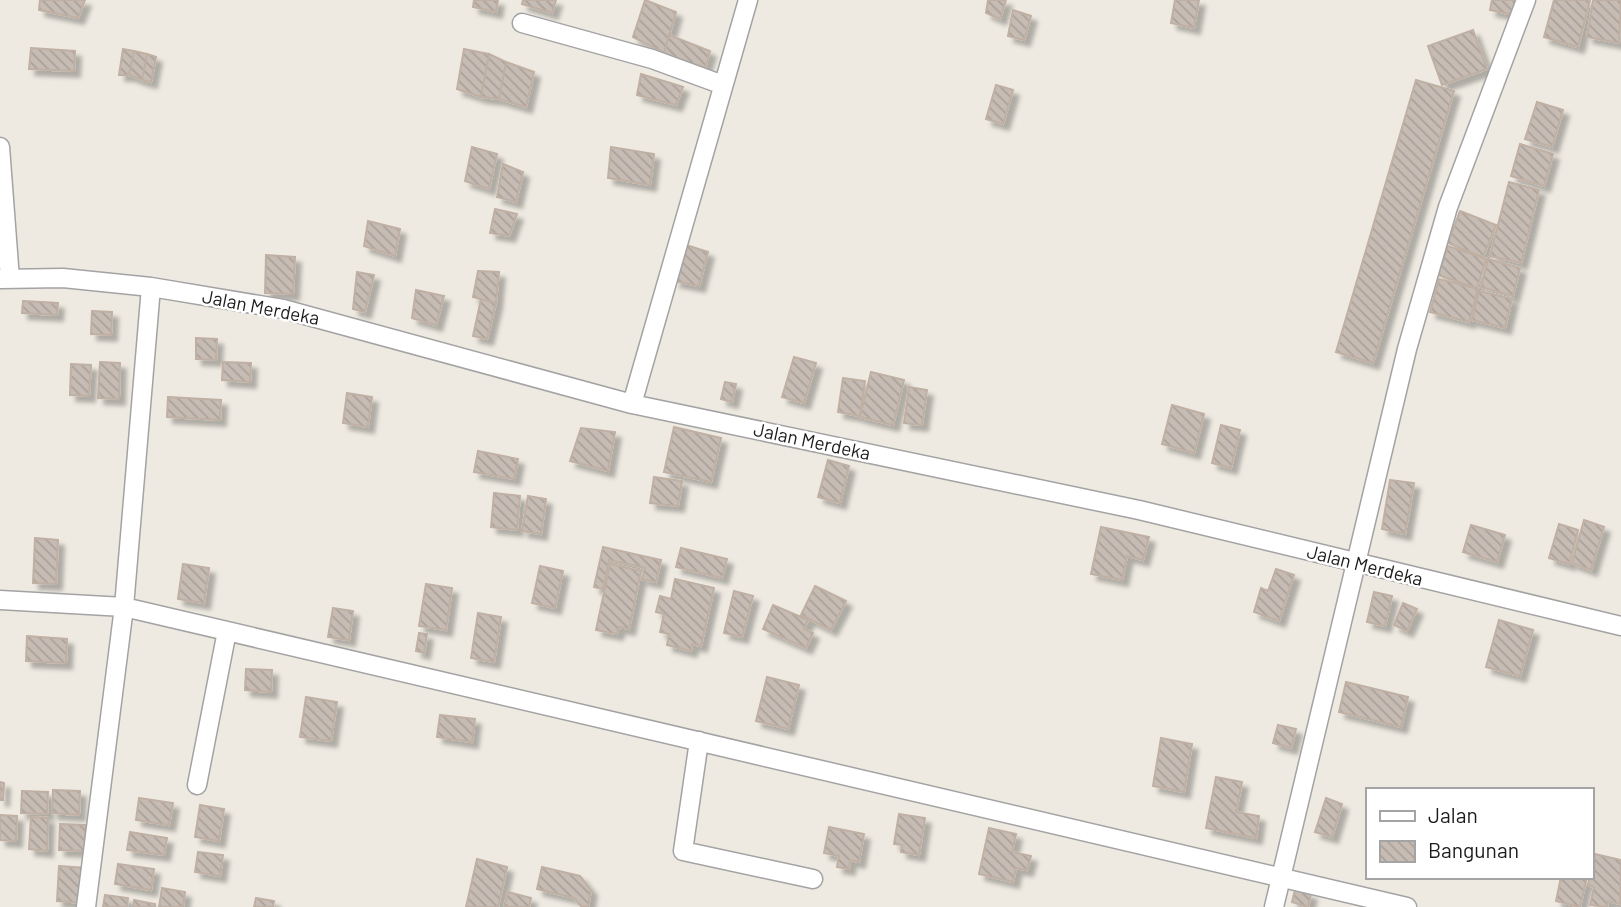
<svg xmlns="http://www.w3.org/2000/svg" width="1621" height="907" viewBox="0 0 1621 907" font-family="Barlow,sans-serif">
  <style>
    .building { fill: url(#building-back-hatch); stroke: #c0b0a3; stroke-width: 2; filter: url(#shadow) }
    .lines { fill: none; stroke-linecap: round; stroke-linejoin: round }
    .minor-casing { stroke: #a3a3a3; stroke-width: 21 }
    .minor { stroke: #fff; stroke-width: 18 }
    .labels { text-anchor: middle; stroke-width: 5; stroke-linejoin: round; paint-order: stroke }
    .street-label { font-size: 19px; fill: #1c1c1c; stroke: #fff }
  </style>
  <defs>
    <pattern id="building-back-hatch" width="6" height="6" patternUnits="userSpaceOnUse" patternTransform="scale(1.75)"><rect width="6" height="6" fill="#c6bcb4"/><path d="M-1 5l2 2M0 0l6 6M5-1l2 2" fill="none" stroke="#aaa19a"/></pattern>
    <filter id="shadow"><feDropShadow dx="6" dy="6" stdDeviation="2" flood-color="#0004"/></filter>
  </defs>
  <rect width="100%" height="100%" fill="#eeeae1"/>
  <path class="building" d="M40,0h45l-7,18 -39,-8z
    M474,0h24l-2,12 -23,-5z
    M523,0h33l-4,13 -30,-9z
    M645,0l31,12 -12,41 -31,-16z
    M988,0h18l-6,19 -14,-6z
    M1175,0h24l-5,28 -23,-5z
    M1492,0h25l-3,15 -24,-5z
    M1554,0h36l-12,47 -34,-10z
    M1593,0h28l-2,43 -32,-6z
    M1013,10l18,6 -7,24 -16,-4z
    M1473,30l14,39 -45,16 -14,-39z
    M669,35l41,16 -5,17 -41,-15z
    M31,48l44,3 -1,20 -45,-2z
    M123,49l11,2 -5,24h-10z
    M464,49l25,5 -8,43 -24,-8z
    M134,51l13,3 -5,26 -13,-5z
    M147,54l9,3 -5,25 -9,-2z
    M489,54l17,8 -7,37 -18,-2z
    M506,62l28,10 -8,35 -27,-8z
    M641,74l42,13 -7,18 -39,-10z
    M1416,80l38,11 -81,272 -37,-11z
    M996,85l17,5 -10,34 -17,-5z
    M1537,102l26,8 -11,37 -27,-8z
    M1520,144l33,10 -9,32 -33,-10z
    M472,147l25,7 -8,35 -24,-8z
    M611,147l43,7 -4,31 -42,-7z
    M503,164l20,8 -7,30 -19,-5z
    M1509,182l30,8 -18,73 -31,-7z
    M495,209l22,5 -8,22 -19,-3z
    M1460,211l36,14 -13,32 -35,-14z
    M368,221l32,8 -5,27 -31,-10z
    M686,245l22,7 -9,34 -25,-5z
    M1448,246l38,13 -9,29 -39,-13z
    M266,255l29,2 -2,37 -28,-1z
    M1488,259l32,9 -7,28 -32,-9z
    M478,271l21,1 -3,31 -23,-6z
    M357,272l17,3 -9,37 -12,-3z
    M1439,279l39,10 -9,33 -39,-10z
    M416,290l28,6 -8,29 -24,-7z
    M1479,291l33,8 -7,29 -33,-8z
    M481,299l15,4 -9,36 -14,-3z
    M23,301l35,2 -1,12 -35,-2z
    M92,311l20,1 -1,23 -20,-1z
    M196,338l21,1 -1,21 -20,-1z
    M794,357l22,6 -12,40 -22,-6z
    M100,362l20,1 -1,36 -21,-1z
    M223,362l28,1 -1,19 -28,-2z
    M71,364l20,1 -2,31 -19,-1z
    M871,372l33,8 -11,45 -33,-8z
    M843,378l22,3 -5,35 -22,-4z
    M725,382l11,2 -4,18 -11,-3z
    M909,387l18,3 -5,35 -18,-2z
    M347,393l25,4 -4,30 -25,-4z
    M168,397l53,3 -1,20 -53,-3z
    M1172,405l32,9 -10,39 -32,-9z
    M1221,425l19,5 -9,38 -19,-5z
    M674,427l47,11 -10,44 -47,-10z
    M581,428l34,4 -7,39 -38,-10z
    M478,451l40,8 -4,20 -40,-7z
    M828,460l21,6 -9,37 -22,-6z
    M654,477l28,4 -4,25 -28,-3z
    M1390,480l24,3 -9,51 -23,-5z
    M494,493l26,3 -3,34 -26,-3z
    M528,496l18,3 -5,35 -19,-3z
    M1584,520l20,7 -13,43 -19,-7z
    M1559,524l19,6 -9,34 -20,-6z
    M1471,525l34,10 -8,27 -34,-10z
    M1101,527l48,10 -6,23 -16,-4 -5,24 -31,-6z
    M35,538l23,2 -2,44 -23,-1z
    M603,547l58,13 -5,22 -14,-3 3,-11 -36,-8 -6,29 -9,-2z
    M681,548l46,11 -5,19 -46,-11z
    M183,564l26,4 -5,35 -26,-4z
    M610,564l31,7 -12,58 -10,-2 -2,7 -21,-4z
    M540,566l23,5 -8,37 -23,-5z
    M1276,569l18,6 -15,46 -25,-9 7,-24 7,3z
    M675,579l39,9 -13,58 -9,-2 -1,7 -24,-6 2,-11 -9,-2 4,-18 -8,-2 4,-16 11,3z
    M426,584l26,4 -6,42 -27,-4z
    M815,586l31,15 -15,29 -30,-15z
    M734,591l19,5 -11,41 -18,-4z
    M1374,592l18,4 -7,30 -18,-4z
    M1403,603l14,6 -10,22 -13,-6z
    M773,605l35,15 -4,9 9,4 -7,15 -43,-19z
    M333,608l20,3 -4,29 -21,-3z
    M478,613l23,4 -7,45 -23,-4z
    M1499,620l34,10 -13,46 -34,-9z
    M419,633l8,1 -3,19 -8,-2z
    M27,636l40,3 -1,24 -40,-2z
    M246,669l26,1 -1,22 -26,-2z
    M767,677l32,8 -11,44 -32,-8z
    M1346,682l62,15 -7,30 -62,-15z
    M306,697l31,5 -6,39 -31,-4z
    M440,715l35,4 -3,23 -35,-5z
    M1278,725l18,4 -5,19 -18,-5z
    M1161,738l31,6 -8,48 -31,-6z
    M1216,777l26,5 -6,30 23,4 -3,22 -50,-10z
    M0,782l4,1 -1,17h-3z
    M53,790l27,1 -1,24 -27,-2z
    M22,791l26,1 -1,22 -26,-1z
    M139,798l34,5 -4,22 -33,-5z
    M1326,798l16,6 -10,33 -17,-5z
    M200,805l24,4 -5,32 -24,-4z
    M899,814l26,4 -6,37 -18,-3 1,-7 -8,-1z
    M0,815l17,1 -1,25 -16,-1z
    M31,817l17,1 -1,33 -18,-2z
    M60,824l26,1 -2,26 -25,-1z
    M829,827l35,7 -5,28 -9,-2 -1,9 -12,-2 2,-11 -15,-3z
    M989,828l27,6 -4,18 19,4 -4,14 -11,-2 -3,14 -34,-8z
    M130,832l37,6 -3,17 -37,-5z
    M198,852l25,3 -3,21 -25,-4z
    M1595,854l26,6 -1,44 -12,-3 -1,6 -17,-2 4,-18 -6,-2z
    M477,859l30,8 -9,40h-32z
    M118,864l36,5 -3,21 -36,-6z
    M59,866l27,2 -2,35 -27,-2z
    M542,867l38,9 11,14 -3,17h-6l-8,-9 -37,-9z
    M1561,877h26l-7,30 -24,-6z
    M162,888l23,4 -2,15h-24z
    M1295,890l16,4 -3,13 -16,-5z
    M508,892l23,6 -2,9h-25z
    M105,895l23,3 -1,9h-24z
    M256,898l18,3 -1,6h-19z
    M134,900l21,4v3h-22z"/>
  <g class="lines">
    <g class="minor-casing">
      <path id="minor" d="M522,23l130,36 71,26
        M0,147l10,132
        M0,279l63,-1 88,9 132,22 349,95 507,106 482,116
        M632,404l116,-404
        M0,600l124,7 1283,300
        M699,741l-16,110 130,28
        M197,785l30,-154
        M86,907l38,-300 27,-320
        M1274,907l133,-558 41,-142 78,-207"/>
    </g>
    <use href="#minor" class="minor"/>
  </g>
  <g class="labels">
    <g class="street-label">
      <text transform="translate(261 307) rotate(11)" y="7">Jalan Merdeka</text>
      <text transform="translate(812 441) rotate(12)" y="7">Jalan Merdeka</text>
      <text transform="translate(1365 565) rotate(14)" y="7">Jalan Merdeka</text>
    </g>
  </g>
  <rect x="1366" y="788" width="228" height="91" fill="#ffffff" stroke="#a4a4a4" stroke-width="2"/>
  <rect x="1380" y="811" width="35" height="10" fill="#ffffff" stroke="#a4a4a4" stroke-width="2"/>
  <text x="1428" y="823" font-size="21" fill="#1c1c1c">Jalan</text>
  <rect x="1380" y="841" width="35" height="21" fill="url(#building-back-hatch)" stroke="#a4a4a4" stroke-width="2"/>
  <text x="1428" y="858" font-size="21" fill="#1c1c1c">Bangunan</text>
</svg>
